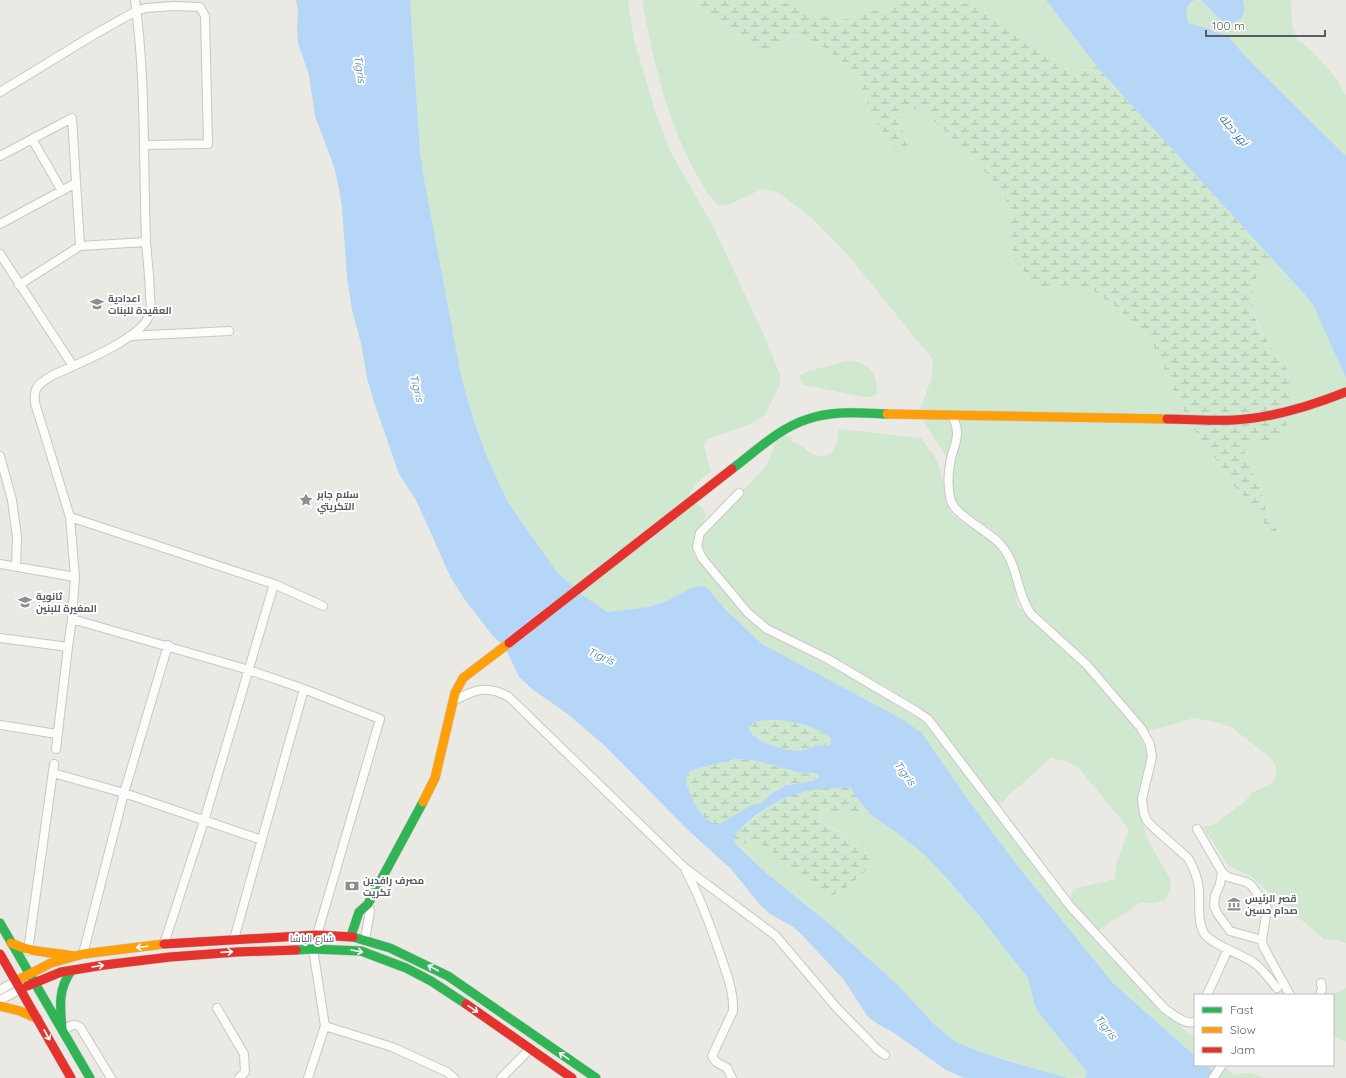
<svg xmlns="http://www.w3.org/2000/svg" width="1346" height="1078" viewBox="0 0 1346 1078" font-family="Quicksand,Cairo,sans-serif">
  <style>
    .grass { fill: #d0e8cf }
    .wetland { fill: url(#wetland-marsh) }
    .water { fill: #b6d6f7; fill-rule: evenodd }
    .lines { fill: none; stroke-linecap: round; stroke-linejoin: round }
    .street-casing { stroke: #c7c7c6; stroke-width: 10 }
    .fast-casing { stroke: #c7c8c7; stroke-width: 10 }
    .slow-casing { stroke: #c7c8c7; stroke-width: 10 }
    .jam-casing { stroke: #c7c8c7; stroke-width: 10 }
    .street { stroke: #fcfcfb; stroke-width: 8 }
    .fast { stroke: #30b455; stroke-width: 9 }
    .slow { stroke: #ff9f0a; stroke-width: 9 }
    .jam { stroke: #e5322d; stroke-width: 9 }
    .oneway { stroke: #fff }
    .labels { text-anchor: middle; stroke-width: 4; stroke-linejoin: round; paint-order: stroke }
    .poi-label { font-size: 10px; font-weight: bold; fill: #595d63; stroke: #fff; text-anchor: start }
    .street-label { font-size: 10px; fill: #595d63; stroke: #fff }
    .water-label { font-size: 11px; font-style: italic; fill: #3b75c9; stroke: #fff }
  </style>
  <defs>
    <pattern id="wetland-marsh" width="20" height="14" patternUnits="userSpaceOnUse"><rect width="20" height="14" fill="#d0e8cf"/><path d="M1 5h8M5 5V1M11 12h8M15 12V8" fill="none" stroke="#acbfac"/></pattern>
  </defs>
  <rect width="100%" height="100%" fill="#eae9e3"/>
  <path class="grass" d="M410,0h218l6,40 21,71 15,40 43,75 54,116 13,33v10l-15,30 -15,9 -42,15 -4,6 4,17 3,9 -15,13 -6,9 4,9 9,6 3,7c-7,16 -16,20 -12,40l60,69 12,10 91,46 71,45 150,196 27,31 43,45 47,42v17l-82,-73 -96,-118 -51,-68 -44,-64 -20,-14 -140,-75 -37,-35 -15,-18 -21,-2 -24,13 -17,5 -41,5 -23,-16 -27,-24 -20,-28 -29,-42 -19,-40 -16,-44 -11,-38 -37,-196 -5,-32z
    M642,0h51l67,51c16,4 23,-18 41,-14 21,5 50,28 60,46 3,7 4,16 8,23 3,8 14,29 19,35 5,5 12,9 17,13l4,-5 -6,-15 -2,-14 2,-5 6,-5 6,-1 5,1 10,7 12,11 24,23 35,38 10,23 1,45 29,31 30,-3 23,6 25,18 34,35 27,61 24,40 19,23 9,17 9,7 34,46 4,-3c-5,-10 -12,-21 -15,-32 -2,-6 -1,-12 -4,-18 -4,-10 -24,-33 -11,-42l27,-5v-85l-13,-19 -6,-13 -5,-17 -1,-13 4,-10 7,-11 12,-9 33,36 6,8 33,73v565l-9,-3h-12l-76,-65 -18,-8 -4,-3 -24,-37 10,-2 30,-22 10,-11 18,-8 5,-8v-9l-5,-9 -40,-31 -15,-5 -22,-4 -41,12h-5l-65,-74 -51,-46 -3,-5c-7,-24 -12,-50 -30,-69 -8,-9 -27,-19 -38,-27l-4,-4 -4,-8 -5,-38 -23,-35 -5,-13 12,-35 1,-16 -86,-106 -35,-36 -34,-26 -16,-3 -34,16h-10c-9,-8 -15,-19 -21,-30 -30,-53 -44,-115 -55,-175z
    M782,0h264l51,67 -9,4 -15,-1 -40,-26 -31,-24 -154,-1 -14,1 -7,-2 -42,-15z
    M1195,0c9,0 13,7 18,13l31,-8 -1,-5h48l1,24 5,15 14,11 25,28 10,18v60l-93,-92 -25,-27 -16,-7 -23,-7c-4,-8 -4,-19 6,-23z
    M850,360c21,4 27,14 27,34l-7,3h-7l-59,-12 -4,-4v-5l6,-4z
    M839,429l82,9 15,21 4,10 8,38 3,6 10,9 25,14 17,20 10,24 2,15 3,11 10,10 52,47 53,62 4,7 9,17 2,10 -10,43v8l10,30 22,39c2,9 0,14 -5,21l-10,3h-15l-41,27 -27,-28 -1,-6 2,-7 42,-10 1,-15 12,-32v-4l-50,-61 -12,-6 -15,-3 -43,38 -4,5 -6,3 -65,-85 -9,-7 -39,-26 -107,-55 -26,-18 -51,-62v-11l6,-11 59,-63 11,-26 3,-5 11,2 1,5c9,1 13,8 21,12 20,9 24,-10 26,-25z
    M828,811l42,3 35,25 19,15 26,28 66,78 12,18 5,20 6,15 43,53 5,7 -1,4 -18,1 -12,-3 -75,-23 -25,-10 -22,-18 -37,-40 -65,-58 -67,-54 -26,-26 10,-4 11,2 76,50 10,-6 19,-17 -1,-25 -42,-24c-3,-7 -1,-10 6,-11z
    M1346,987v55l-13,-7 -1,-40 10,-4z
    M1206,1065h17l12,11c10,-5 18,-3 28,2h-43z"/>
  <path class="wetland" d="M693,0h89l3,3 49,17 14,-1 55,-17 24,-1 26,1 20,3 12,4 17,11 31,24 40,26 15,1 9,-4 177,194c-4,3 -9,5 -12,9 -17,18 -10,46 1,65 8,12 18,23 24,35 8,15 6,59 -11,68 -5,3 -20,4 -27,5 -13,9 7,32 11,42 3,6 2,12 4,19 3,10 10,21 15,31v3h-4l-34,-46 -9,-7 -9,-17 -19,-23 -24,-40 -27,-61 -34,-35 -25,-18 -23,-6 -30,3 -18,-17 -11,-14 -1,-45 -10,-23 -35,-38 -24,-23 -12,-11 -10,-7 -5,-1 -6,1 -6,5 -2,5 2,14 6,15 -4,5c-12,1 -33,-38 -37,-49 -4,-11 -6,-21 -13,-31 -10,-13 -49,-44 -66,-37 -11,5 -16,18 -29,14z
    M771,720c20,0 42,5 59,17l1,5 -1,3c-3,0 -6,0 -10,0 -7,1 -14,5 -21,6 -13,0 -48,-9 -50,-23 4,-8 14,-7 22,-8z
    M736,759c27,0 53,14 80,14l3,3 -6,5 -26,4 -18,10 -7,8 -15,5 -28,16c-15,3 -37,-36 -32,-49 1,-3 5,-5 7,-6z
    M850,787l7,11 13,16 -42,-3 -6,1 -2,6 2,4 3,3 39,21 3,5 2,7 -1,6 -3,7 -19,17 -13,7 -10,-2 -24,-17 -29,-26 -10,-6 -11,-2 -10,4 -5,-4c-1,-9 8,-14 14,-19 15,-13 31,-24 50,-30 16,-6 35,-5 52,-6z"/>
  <path class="water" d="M296,0h114l10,152 5,32 37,196 11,38 16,44 19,40 29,42 20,28 27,24 23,16 41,-5 17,-5 24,-13 10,-3 6,1 5,4 15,18 37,35 140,75 20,14 44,64 51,68 96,118 82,73v9h11l14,13h-135l2,-5 -5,-7 -43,-53 -4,-7 -7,-28 -47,-60 -31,-36 -26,-28 -19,-15 -35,-25 -13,-16 -7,-11c-12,1 -25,1 -37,3 -29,4 -59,23 -77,44l-2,6 2,4 29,28 67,54 65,58 37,40 22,18 25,10 27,9 60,17h-104l-18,-8 -52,-37 -16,-9 -10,-7 -24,-37 -42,-45 -10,-9 -22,-12 -8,-7 -31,-38 -42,-38 -86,-87 -38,-32 -33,-23 -13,-12 -14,-30 -13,-12 -13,-17 -14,-18 -14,-22 -35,-78 -17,-26 -25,-72 -7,-24 -6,-35 -9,-33 -5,-33 -5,-70 -4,-23 -4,-17 -19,-51 -6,-41 -11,-32 -1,-16 1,-16zM771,720c20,0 42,5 59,17l1,5 -1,3c-4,1 -9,0 -13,0 -6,2 -11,5 -18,6 -13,0 -48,-9 -50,-23 4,-8 14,-7 22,-8zM736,759c22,0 44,9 66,14 6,1 13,-2 17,3l-2,3 -4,2 -26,4 -18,10 -7,8 -10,2 -33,19c-15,2 -37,-36 -32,-49 2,-3 5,-5 8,-6z
    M1046,0h149c-10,4 -10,15 -6,23l23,7 16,7 25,27 93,92v222l-33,-73 -6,-8 -210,-230z
    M1200,0h43c2,7 2,16 -4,20 -17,11 -27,-13 -39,-20z"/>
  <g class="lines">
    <g class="street-casing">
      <path id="street" d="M0,92l90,-55 46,-26 10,-3 28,-2 26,1 5,9 3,128 -64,1
        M32,139l30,52
        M0,156l72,-38 8,128
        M0,224l76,-41
        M0,254l73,112
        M19,285l61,-39 66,-4
        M130,336l99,-5
        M952,415c11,23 1,28 -2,49 -2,11 -2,26 1,37 5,15 38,30 50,44 18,21 15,48 30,69l56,51 54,63 9,16 2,13 -10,42 2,14 3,8 7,7 34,30c6,10 10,20 11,32 1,13 -2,31 5,43 7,12 38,21 50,30 9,6 16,17 23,25
        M0,456l12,44 5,37 -1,30
        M739,493l-39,40 -3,14 5,11 46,55 19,16 61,30 88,52 12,8 142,187 94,102c7,5 23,19 31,13
        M70,517l204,67 49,22
        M0,564l75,13
        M72,619l177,51 55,19 76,30 -63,216
        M0,638l68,9
        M453,701c21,-11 34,-17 56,-4l176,171 91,68 60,71 42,43 7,5
        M0,725l57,9
        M56,749l12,-102 4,-28 3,-42 -5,-60 -35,-114c-2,-17 5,-20 18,-28 24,-11 86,-35 96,-59 2,-5 2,-13 1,-19 0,-19 -3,-38 -4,-57 -3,-80 0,-161 -11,-240
        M53,773l71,20 138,47
        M1197,829l25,43 6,5 18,5 5,3 14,19 2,5 -5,31 1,6 27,49
        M686,871c15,28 25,56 35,86 6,17 13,36 12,54l-21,45 4,6 11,6 5,10
        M1222,872l-2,12 -5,12 -1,10 3,7 13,18 32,9
        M234,939l70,-250
        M365,939l5,-28 -2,-7
        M164,944l40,-123 70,-237
        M28,951l26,-187
        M83,954l41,-161 44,-148
        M0,990l16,-9
        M1207,995l21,-46
        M1320,995l2,-6 -1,-6
        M0,1000l21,-11
        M217,1008l27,46 1,18 -6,6
        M325,1026l67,21 55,25 7,6
        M63,1031c6,-4 10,-9 17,-4l31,51
        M308,1078l17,-52 -12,-77
        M501,1078l29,-29
        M1213,1078l9,-13"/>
    </g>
    <g class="fast-casing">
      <path id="fast" d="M732,469c24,-18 47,-41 76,-50 25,-9 53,-6 79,-5
        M0,923l90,155
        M351,936l8,-24 9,-8 55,-102
        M353,937l37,11 58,28 148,102
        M296,950l17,-1 48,2 45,17 25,13 35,23
        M62,1028c-2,-21 -4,-39 9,-57"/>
    </g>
    <g class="slow-casing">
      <path id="slow" d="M887,414l280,5
        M423,802l12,-24 20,-85 8,-15 46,-35
        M11,943c20,10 41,9 63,13
        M16,981l35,-18 32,-9 81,-10
        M0,1006l20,5 18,8"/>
    </g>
    <g class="jam-casing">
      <path id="jam" d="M1167,419c22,0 45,2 67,1 38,-2 77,-14 112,-28
        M509,643l223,-174
        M164,944l153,-9 36,2
        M0,954l71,124
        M27,986l34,-14 43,-7 66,-8 67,-5 59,-2
        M466,1004l106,74"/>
    </g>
    <use href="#street" class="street"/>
    <use href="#fast" class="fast"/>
    <use href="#slow" class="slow"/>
    <use href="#jam" class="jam"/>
  </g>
  <defs><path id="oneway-shaft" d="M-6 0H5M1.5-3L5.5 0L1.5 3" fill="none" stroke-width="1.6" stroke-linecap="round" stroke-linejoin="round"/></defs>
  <g class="oneway">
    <use href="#oneway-shaft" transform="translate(142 947) rotate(173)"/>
    <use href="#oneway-shaft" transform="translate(357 951) rotate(10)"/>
    <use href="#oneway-shaft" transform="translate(227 952) rotate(-4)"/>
    <use href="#oneway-shaft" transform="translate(98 966) rotate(-9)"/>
    <use href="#oneway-shaft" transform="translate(433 968) rotate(-152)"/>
    <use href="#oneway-shaft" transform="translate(473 1009) rotate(34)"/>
    <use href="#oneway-shaft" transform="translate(47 1035) rotate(61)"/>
    <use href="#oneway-shaft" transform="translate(564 1056) rotate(-145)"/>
  </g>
  <defs>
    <g id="school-bare" transform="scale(1.08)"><path d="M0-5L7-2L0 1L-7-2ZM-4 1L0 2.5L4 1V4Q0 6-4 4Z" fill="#8c8e90" stroke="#fff" stroke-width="2.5" paint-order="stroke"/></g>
    <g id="sight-bare" transform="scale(1.08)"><path d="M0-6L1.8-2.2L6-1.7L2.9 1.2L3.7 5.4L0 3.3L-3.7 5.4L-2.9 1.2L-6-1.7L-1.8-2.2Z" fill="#8c8e90" stroke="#fff" stroke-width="2.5" paint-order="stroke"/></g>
    <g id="bank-bare" transform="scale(1.08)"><path d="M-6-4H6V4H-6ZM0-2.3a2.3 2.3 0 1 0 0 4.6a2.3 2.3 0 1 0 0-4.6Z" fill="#8c8e90" stroke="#fff" stroke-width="2.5" paint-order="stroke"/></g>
    <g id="museum-bare" transform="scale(1.08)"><path d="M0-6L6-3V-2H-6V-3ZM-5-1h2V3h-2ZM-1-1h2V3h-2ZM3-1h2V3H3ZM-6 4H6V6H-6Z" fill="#8c8e90" stroke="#fff" stroke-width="2.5" paint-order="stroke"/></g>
  </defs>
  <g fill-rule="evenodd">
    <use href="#school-bare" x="97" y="304"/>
    <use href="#sight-bare" x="306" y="500"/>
    <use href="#school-bare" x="25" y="602"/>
    <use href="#bank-bare" x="352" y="886"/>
    <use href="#museum-bare" x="1234" y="904"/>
  </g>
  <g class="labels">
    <g class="poi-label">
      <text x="108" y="302">اعدادية<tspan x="108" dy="12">العقيدة للبنات</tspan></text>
      <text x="317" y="498">سلام جابر<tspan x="317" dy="12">التكريتي</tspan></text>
      <text x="36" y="600">ثانوية<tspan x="36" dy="12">المغيرة للبنين</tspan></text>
      <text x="363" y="884">مصرف رافدين<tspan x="363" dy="12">تكريت</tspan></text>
      <text x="1245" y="902">قصر الرئيس<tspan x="1245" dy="12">صدام حسين</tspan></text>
    </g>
    <g class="street-label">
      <text x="312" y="942">شارع الباشا</text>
    </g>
    <g class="water-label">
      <text transform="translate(360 69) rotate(81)" y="4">Tigris</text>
      <text transform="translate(1234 130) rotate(49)" y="4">نهر دجلة</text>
      <text transform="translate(417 388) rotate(75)" y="4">Tigris</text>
      <text transform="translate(601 656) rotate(23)" y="4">Tigris</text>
      <text transform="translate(905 773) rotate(53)" y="4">Tigris</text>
      <text transform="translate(1106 1027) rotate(51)" y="4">Tigris</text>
    </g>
  </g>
  <rect x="1194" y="994" width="140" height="72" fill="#ffffff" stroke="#bdbec1"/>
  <rect x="1202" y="1007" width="20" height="6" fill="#30b455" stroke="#bdbec1"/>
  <text x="1230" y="1014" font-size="12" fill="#595d63">Fast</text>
  <rect x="1202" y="1027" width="20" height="6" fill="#ff9f0a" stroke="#bdbec1"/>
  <text x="1230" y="1034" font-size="12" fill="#595d63">Slow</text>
  <rect x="1202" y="1047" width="20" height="6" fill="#e5322d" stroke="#bdbec1"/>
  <text x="1230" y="1054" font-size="12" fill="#595d63">Jam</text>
  <path d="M1206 30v6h119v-6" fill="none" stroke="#595d63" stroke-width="2"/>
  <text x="1212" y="30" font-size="12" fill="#595d63" stroke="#ffffff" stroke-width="3" paint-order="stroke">100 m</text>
</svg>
